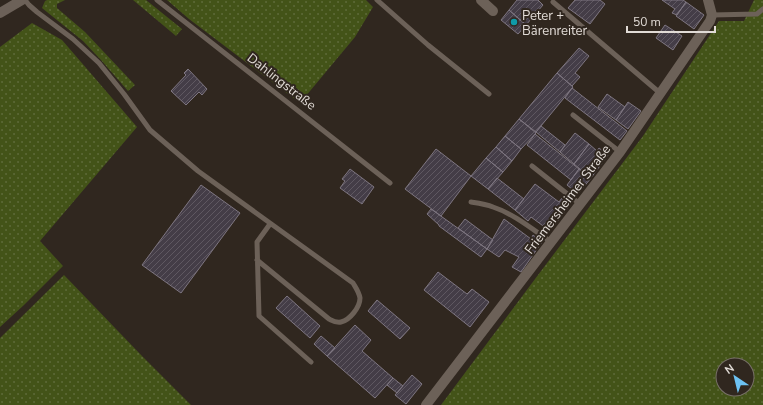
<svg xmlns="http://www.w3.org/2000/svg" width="763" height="405" viewBox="0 0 763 405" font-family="'Nunito Sans',sans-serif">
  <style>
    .grass { fill: url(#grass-dots); fill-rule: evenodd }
    .building { fill: url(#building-hatch); stroke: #7e7681 }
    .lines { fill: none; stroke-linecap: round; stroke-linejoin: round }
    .lane { stroke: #6c6158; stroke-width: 5 }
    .street { stroke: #6c6158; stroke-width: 10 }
    .secondary { stroke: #6c6158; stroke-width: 10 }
    .culture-dot { fill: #0f9aa8; stroke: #30271f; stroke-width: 1.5 }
    .labels { text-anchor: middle; stroke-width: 4; stroke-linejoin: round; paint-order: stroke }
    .poi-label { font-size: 13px; fill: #e1dbd6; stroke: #30271f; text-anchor: start }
    .street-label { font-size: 13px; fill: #e1dbd6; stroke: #30271f }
  </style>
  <defs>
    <pattern id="grass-dots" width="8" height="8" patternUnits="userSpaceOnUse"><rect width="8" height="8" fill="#435318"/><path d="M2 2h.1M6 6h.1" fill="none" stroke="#5e6b39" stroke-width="1.8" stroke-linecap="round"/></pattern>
    <pattern id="building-hatch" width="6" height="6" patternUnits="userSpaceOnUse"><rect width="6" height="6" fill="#443d47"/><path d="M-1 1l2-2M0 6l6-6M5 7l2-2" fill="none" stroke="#5f5861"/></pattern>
  </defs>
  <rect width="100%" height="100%" fill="#30271f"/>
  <path class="grass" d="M47,0h18l-8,4v4l28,24 50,53 -7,6 -27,-31 -18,-19 -41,-33 3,-7z
    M133,0h13l36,29 -6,7z
    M167,0h199l7,7 -18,30 -55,66 -111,-84z
    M754,0h9v405h-322l94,-126 108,-143 76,-115h25zM723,365h24v24h-24z
    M32,23l30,17 75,87 -97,114 23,25 -39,39 -24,22v-280z
    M64,275l78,81 49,49h-191v-67z"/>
  <path class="building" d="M517,0h21l5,5 -17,20 -17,-15z
    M575,0h25l5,4 -15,20 -22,-16z
    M662,0h21l3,2 -9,13 -5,-2 3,-4z
    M686,2l18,13 -10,14 -18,-13z
    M509,10l17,15 -8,9 -17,-14z
    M665,25l17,11 -9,14 -17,-12z
    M579,48l10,8 -14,17 5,4 -8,9 -15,-13z
    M188,69l19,20 -5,6 -3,-3 -13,13 -15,-14 15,-16 -2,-2z
    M557,73l16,14 -37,45 -17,-13z
    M572,88l55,43 -7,9 -55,-42z
    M607,94l18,13 -9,13 -18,-13z
    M628,102l13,9 -13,18 -12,-9z
    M519,119l17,14 -15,16 -16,-13z
    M541,126l24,19 -5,7 -24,-20z
    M575,133l14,11 -15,20 -14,-12z
    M535,134l44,35 -8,11 -44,-35z
    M505,136l16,13 -9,12 -16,-14z
    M589,144l8,7 2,-3 9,7 -17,23 -17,-14z
    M496,147l16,14 -9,11 -17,-14z
    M436,149l35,27 -30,40 -36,-27z
    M486,158l17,14 -15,17 -17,-13z
    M350,169l24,18 -12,17 -22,-16 5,-7 -3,-2z
    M579,169l12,9 -13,16 -11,-9z
    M497,178l27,21 -9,11 -27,-21z
    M535,184l24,18 3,-4 8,7 -20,26 -19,-14 -3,4 -13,-11z
    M201,185l39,28 -59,80 -39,-28z
    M431,209l56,40 -6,8 -42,-31v-1l-12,-11z
    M465,219l28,21 -6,9 -29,-21z
    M504,219l27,20 2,-4 9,7 -21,30 -9,-5 7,-10 -14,-7 -6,7 -12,-8z
    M438,272l29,22 5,-5 17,13 -19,25 -46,-37z
    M287,296l33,30 -10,12 -34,-30z
    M377,300l33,28 -10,11 -32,-28z
    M355,325l16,15 -9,11 31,27 -18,20 -48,-42z
    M321,336l14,12 -8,8 -13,-12z
    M412,375l10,9 -16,20 -11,-9z
    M393,378l10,8 -6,7 -10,-8z"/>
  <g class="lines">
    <path class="lane" d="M25,0l4,5 8,7 36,27 26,24 25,31 26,36 48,41 155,112c3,5 6,9 7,15 0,9 -10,22 -19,24 -5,1 -8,-1 -12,-3l-72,-59
      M157,0l233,183
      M377,0l51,45 61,49
      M553,2l107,91
      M712,15l45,-1 6,-5
      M573,115l47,37
      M532,166l48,38
      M471,202c7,1 15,2 22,5 21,7 39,22 58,35
      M270,224l-13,18 2,74 52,46"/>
    <path class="street" d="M481,0l12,11
      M426,405l194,-253 90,-131 2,-6 -4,-15"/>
    <path class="secondary" d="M0,13l22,-13"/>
  </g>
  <circle class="culture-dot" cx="514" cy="22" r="4"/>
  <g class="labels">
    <g class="poi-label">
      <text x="522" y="20">Peter +<tspan x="522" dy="15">Bärenreiter</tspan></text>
    </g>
    <g class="street-label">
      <text transform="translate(282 81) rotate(38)" y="5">Dahlingstraße</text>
      <text transform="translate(567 199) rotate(-53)" y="5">Friemersheimer Straße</text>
    </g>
  </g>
  <g transform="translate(735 377) rotate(325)"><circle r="19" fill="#30271f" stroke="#776f68"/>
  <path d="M0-3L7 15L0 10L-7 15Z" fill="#6dc2f3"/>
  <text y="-6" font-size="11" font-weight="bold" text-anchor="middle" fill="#e1dbd6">N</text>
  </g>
  <path d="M627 26v6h88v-6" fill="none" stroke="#e1dbd6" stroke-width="2"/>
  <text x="633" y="26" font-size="12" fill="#e1dbd6" stroke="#30271f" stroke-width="3" paint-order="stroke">50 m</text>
</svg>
